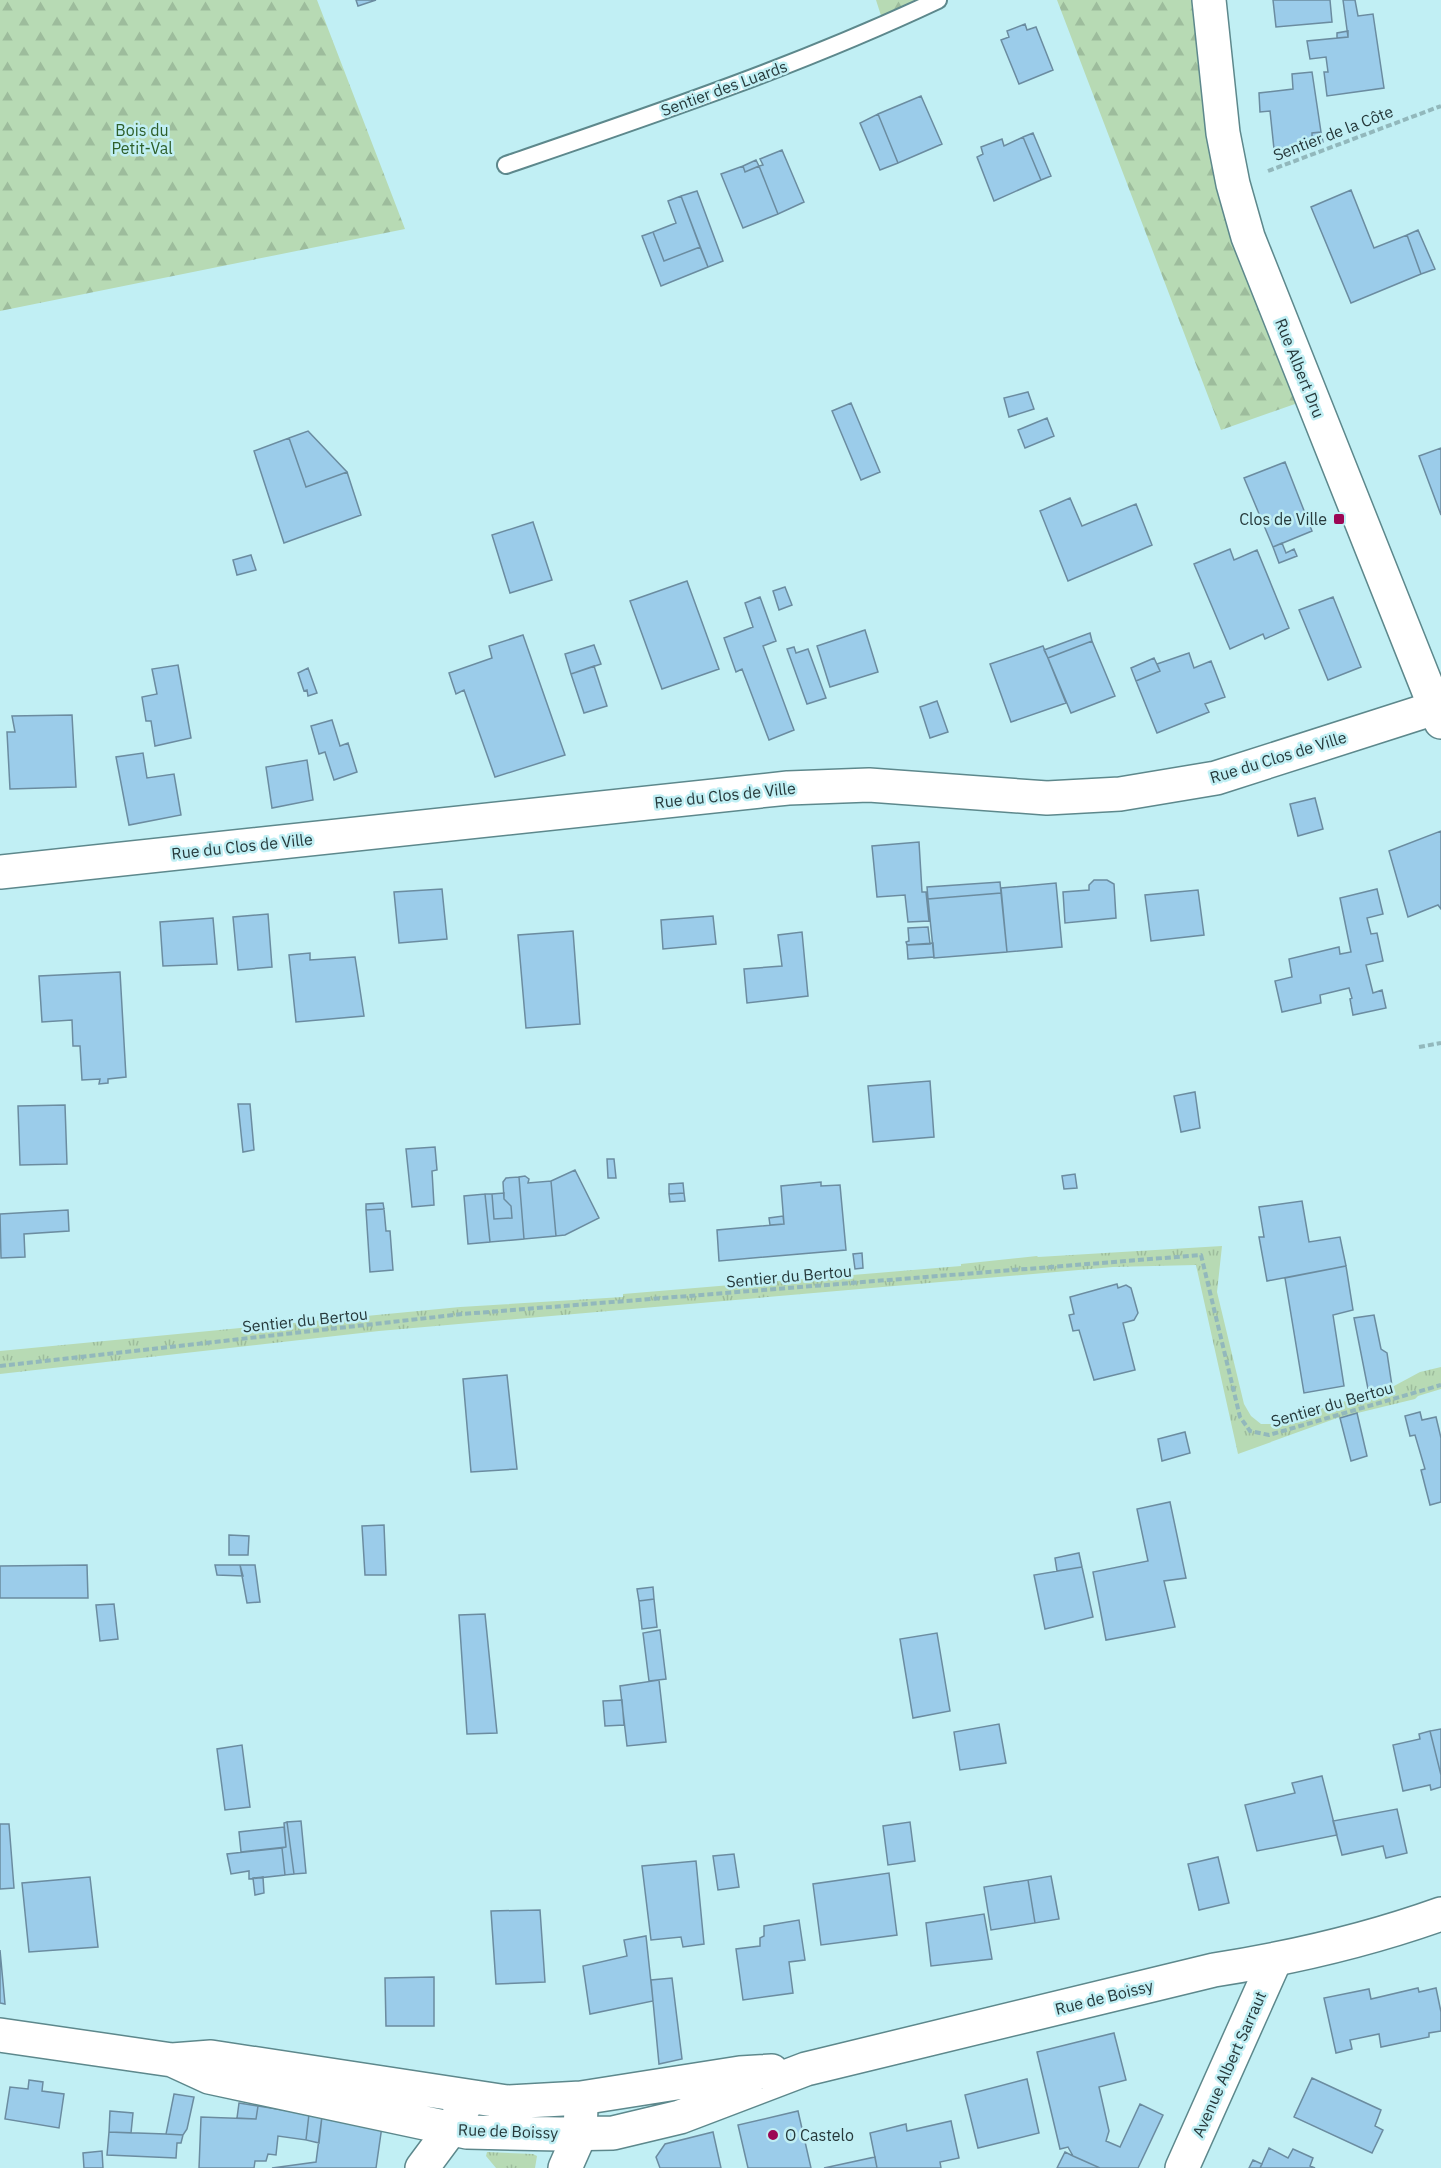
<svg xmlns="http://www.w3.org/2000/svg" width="1441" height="2168" viewBox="0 0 1441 2168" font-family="'IBM Plex Sans',sans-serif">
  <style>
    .grass { fill: url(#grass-tufts) }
    .forest { fill: url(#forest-firs) }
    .building { fill: #9bccea; stroke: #6b8ca0; stroke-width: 1.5 }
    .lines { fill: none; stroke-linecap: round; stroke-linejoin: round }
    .lane-casing { stroke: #5d888c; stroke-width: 20 }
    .street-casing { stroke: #5d888c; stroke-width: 36 }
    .secondary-casing { stroke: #5d888c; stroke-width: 36 }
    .path { stroke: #92b8bc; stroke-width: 4; stroke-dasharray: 6 3; stroke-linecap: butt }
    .lane { stroke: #fff; stroke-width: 16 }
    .street { stroke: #fff; stroke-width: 33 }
    .secondary { stroke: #fff; stroke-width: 33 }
    .poi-dot { fill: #9c0654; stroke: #c1eff4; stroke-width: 2 }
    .labels { text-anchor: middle; stroke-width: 5; stroke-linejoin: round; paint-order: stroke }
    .street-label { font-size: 16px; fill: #26393b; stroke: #c1eff4 }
    .park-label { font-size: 16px; fill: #2e5f2b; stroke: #c1eff4 }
    .poi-label { font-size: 16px; fill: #26393b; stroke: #c1eff4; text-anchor: end }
  </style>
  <defs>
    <pattern id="grass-tufts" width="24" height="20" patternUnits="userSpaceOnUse" patternTransform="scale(1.5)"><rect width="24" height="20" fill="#b7dab4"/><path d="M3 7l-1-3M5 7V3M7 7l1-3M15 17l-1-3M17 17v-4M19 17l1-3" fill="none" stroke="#9dbc9c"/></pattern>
    <pattern id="forest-firs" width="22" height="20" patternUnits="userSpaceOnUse" patternTransform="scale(1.5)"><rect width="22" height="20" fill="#b7dab4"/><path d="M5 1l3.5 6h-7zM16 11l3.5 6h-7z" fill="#9dbc9c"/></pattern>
  </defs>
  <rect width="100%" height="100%" fill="#c1eff4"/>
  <path class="grass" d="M1222,1246l-5,46 27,112 7,12 10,8h10l123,-38 26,-14 21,-5v22l-23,7 -3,3 -78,19 -99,36 -42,-189 -83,2 -734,64 -379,43v-23l460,-44 163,-10v-3l338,-28v-2l76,-8 1,1z
    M487,2152l46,2 4,2 -2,12h-39l-10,-12z"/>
  <path class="forest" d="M0,0h317l88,229 -405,82z
    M876,0h62l-54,25z
    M1057,0h152l14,133 89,265 -91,32z"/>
  <path class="building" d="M356,0h20l-18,6z
    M1273,0h57l2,22 -56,5z
    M1343,0h12l3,16 15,-2 11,74 -57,8 -3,-24h4l-2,-15 -16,2 -3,-18 41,-4z
    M1025,24l2,6 9,-3 17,43 -34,14 -18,-44 8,-3 -2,-6z
    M1348,31v6l-11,1v-5z
    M1312,72l9,60 -9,1v10h-12v4l-26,2 -4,-38 -10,1 -1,-19 34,-4 -1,-15z
    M921,96l21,48 -44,19 -20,-49z
    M878,114l20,49 -18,7 -20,-47z
    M1321,132l2,10 -22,9 -1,-8h12v-10z
    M1033,133l18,43 -10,4 -18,-43z
    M1023,137l18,43 -47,21 -17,-44 6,-3 -2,-7 21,-8 2,7z
    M782,150l22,52 -26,12 -19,-48 4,-1 -3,-6z
    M756,160l3,6 -14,6 -2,-6z
    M743,166l2,6 14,-6 19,48 -35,14 -22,-54z
    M1351,190l23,58 33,-13 14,39 -70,29 -40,-96z
    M697,191l26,70 -15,6 -27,-71z
    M681,196l19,51 -36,14 -11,-29 23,-9 -8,-22z
    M1418,230l17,39 -14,5 -14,-39z
    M653,232l11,29 36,-14 8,20 -47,19 -19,-50z
    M1028,392l6,17 -25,8 -5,-19z
    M851,403l29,69 -19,8 -29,-69z
    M1047,418l7,18 -29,12 -7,-18z
    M308,431l39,41 -41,15 -17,-49z
    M289,438l17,49 41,-15 14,43 -77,28 -30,-92z
    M1441,448v67l-22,-59z
    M1285,462l27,69 -39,16 -29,-69z
    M1070,498l12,28 54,-22 16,41 -84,36 -28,-70z
    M533,522l19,58 -42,13 -18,-58z
    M1282,543l4,10 8,-4 3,7 -18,7 -6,-16z
    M1230,549l4,11 23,-10 32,78 -24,11 -2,-5 -33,15 -36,-85z
    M251,555l5,15 -19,5 -4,-15z
    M687,581l32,88 -57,20 -32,-88z
    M785,587l7,18 -13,5 -6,-19z
    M760,597l16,44 -13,5 31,84 -25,10 -27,-71 -6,3 -12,-34 29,-11 -8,-24z
    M1333,597l28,70 -33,13 -29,-70z
    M865,630l13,42 -48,15 -13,-41z
    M1090,633l2,8 -44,17 -4,-8z
    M523,635l42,120 -70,22 -31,-87 -8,4 -7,-21 43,-15 -3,-12z
    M1092,641l23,55 -44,17 -23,-55z
    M594,645l7,19 -30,10 -6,-20z
    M1043,646l23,57 -55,19 -21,-58z
    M794,647l2,6 12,-4 18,49 -19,6 -20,-55z
    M1189,653l5,15 17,-7 14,36 -20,7 4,8 -52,21 -21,-52 24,-10 -3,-7z
    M1154,658l6,13 -24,10 -5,-13z
    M178,665l13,73 -36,8 -4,-25h-5l-4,-24 15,-3 -5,-25z
    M594,666l13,40 -23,7 -13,-39z
    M308,668l9,25 -9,3 -1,-6 -3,1 -6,-18z
    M937,701l11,31 -18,6 -10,-31z
    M72,715l4,72 -66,2 -3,-57h8l-3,-16z
    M332,720l8,26 8,-3 9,29 -23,8 -9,-28 -6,2 -8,-28z
    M143,753l4,25 27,-4 7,41 -52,10 -13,-68z
    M307,760l6,40 -41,8 -6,-41z
    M1315,798l8,31 -25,7 -8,-32z
    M1441,831v78l-3,-4 -30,12 -19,-66z
    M919,842l3,50h4l3,29 -21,1 -3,-27 -28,2 -5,-51z
    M1094,880h13l7,4 2,34 -51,5 -2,-31 26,-2v-5z
    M1000,882l1,11 -73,6 -1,-12z
    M1056,883l6,64 -55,5 -6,-64z
    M442,889l5,50 -48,4 -5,-51z
    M1377,889l6,25 -16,4 4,16 6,-1 6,28 -17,4 7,28 9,-3 4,18 -33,7 -3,-16 2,-1 -3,-10 -29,7 1,8 -39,9 -7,-31 17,-4 -3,-18 50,-12 1,7 11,-2 -11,-54z
    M1198,890l6,45 -53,6 -6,-46z
    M1001,893l6,59 -73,6 -6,-59z
    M268,914l4,53 -34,3 -5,-53z
    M713,916l3,28 -53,5 -2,-29z
    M213,918l4,46 -54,2 -3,-44z
    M928,927l2,17 -23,1 -1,-3 3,-1 -1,-13z
    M573,931l7,93 -54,4 -8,-93z
    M802,932l6,64 -61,7 -3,-34 38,-3 -4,-31z
    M933,943l1,14 -26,2 -1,-14z
    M310,953v7l45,-3 9,59 -68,6 -7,-67z
    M120,972l6,105 -18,2v4l-9,1 1,-5 -18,1 -2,-34h-7l-1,-26 -30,2 -3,-46z
    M930,1081l4,56 -61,5 -5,-56z
    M1195,1092l5,36 -19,4 -7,-36z
    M238,1104h12l4,46 -11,2z
    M65,1105l2,59 -47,1 -2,-59z
    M435,1147l2,23 -5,1 2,34 -22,2 -6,-58z
    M607,1159h7l2,19h-8z
    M575,1170l24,48 -34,17 -9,1 -5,-55z
    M1075,1174l2,14 -13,1 -2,-13z
    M525,1176l4,3 -1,4 23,-2 5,55 -32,3 -5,-62z
    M519,1177l5,62 -34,3 -5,-48h7l2,25 18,-1 -1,-12 -7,-7 -1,-17 3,-4z
    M821,1182v4l19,-1 6,65 -127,11 -2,-31 67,-6 -3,-38z
    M683,1183l1,10 -15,1v-10z
    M504,1193v6l7,7 1,12 -18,1 -2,-25z
    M684,1193l1,8 -15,1 -1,-8z
    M485,1194l5,48 -22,2 -4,-48z
    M1302,1201l7,41 31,-5 6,29 -79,15 -8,-44h5l-5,-30z
    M383,1203l1,6 -18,1v-6z
    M384,1209l2,22h4l3,39 -23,2 -4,-62z
    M68,1210l1,21 -45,3 1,23 -24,1 -1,-44z
    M783,1216l1,8 -14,1 -1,-7z
    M862,1253l1,15 -8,1 -2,-15z
    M1346,1266l7,44 -20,5 11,71 -40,7 -19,-115z
    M1117,1284l1,4 8,-3 5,3 7,25 -4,7 -11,3 12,47 -41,10 -15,-50 -6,1 -4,-16 5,-1 -4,-17z
    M1374,1315l7,34 6,4 5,33 -23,8 -15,-76z
    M507,1375l10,94 -46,3 -8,-93z
    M1420,1412l2,8 14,-3 5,21v64l-11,3 -9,-35 4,-1 -10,-34 -5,1 -5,-20z
    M1357,1413l10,43 -16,5 -11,-43z
    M1185,1432l5,21 -28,8 -4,-22z
    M1170,1502l16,76 -22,3 11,46 -69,13 -13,-68 55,-11 -11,-52z
    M384,1525l2,50h-21l-3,-49z
    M229,1535l20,1 -1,19h-19z
    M1079,1553l3,14 -25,4 -2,-13z
    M87,1565l1,33h-88v-32z
    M215,1565h25l3,11 -26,-1z
    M240,1565h15l5,37 -13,1z
    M1082,1567l11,50 -48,12 -11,-54z
    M653,1587l1,12 -15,2 -2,-12z
    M654,1599l3,28 -15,2 -3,-28z
    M114,1604l4,35 -18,2 -4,-36z
    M485,1614l12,119 -30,1 -8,-119z
    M660,1630l6,49 -17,2 -6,-48z
    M937,1633l13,78 -37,7 -13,-79z
    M659,1680l7,62 -39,4 -7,-60z
    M622,1700l2,25 -19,1 -2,-25z
    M999,1724l7,39 -46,7 -6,-38z
    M1441,1729v46l-11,-44z
    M1430,1731l11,44v12l-10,3 -1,-5 -27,6 -10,-46 27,-6 -1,-5z
    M242,1745l8,62 -25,3 -8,-61z
    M1322,1776l15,59 -80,16 -12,-46 50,-12 -3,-10z
    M1397,1809l10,44 -21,5 -3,-12 -41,9 -9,-34z
    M301,1821l5,52 -12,1 -7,-52z
    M287,1822l7,52 -9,1 -3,-27 4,-1 -2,-24z
    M910,1822l5,39 -27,4 -5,-39z
    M0,1824h9l5,64 -14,1z
    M284,1827l2,20 -45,5 -2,-20z
    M282,1848l3,27 -36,4v-8l-18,3 -4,-20z
    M734,1854l5,33 -21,3 -5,-34z
    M1218,1857l11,46 -30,7 -11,-46z
    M696,1861l8,83 -21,3 -2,-10 -30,3 -9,-74z
    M889,1873l8,62 -76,10 -8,-61z
    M1051,1876l8,43 -24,4 -7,-43z
    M90,1877l8,70 -69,5 -7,-69z
    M263,1877l1,16 -9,2 -2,-17z
    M1028,1880l7,43 -44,7 -7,-43z
    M540,1910l5,72 -49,2 -5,-73z
    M984,1914l8,45 -61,7 -5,-43z
    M799,1920l6,40 -16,2 4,31 -50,7 -7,-51 24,-3v-8l4,-2v-10z
    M646,1936l7,65 -63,13 -7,-48 44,-10 -3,-16z
    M0,1950l5,54 -5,-1z
    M434,1977v49h-48l-1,-48z
    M672,1978l10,81 -23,5 -8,-84z
    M1418,1988l1,4 17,-4 5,24v19l-12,2v4l-48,10 -2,-13 -29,6 2,9 -16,4 -12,-55 45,-9 2,10z
    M1114,2033l12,47 -27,7 10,44 -3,10 14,6 20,-43 23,11 -25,53h-38l-27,-12 -5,-9 -8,2 -23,-97z
    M1312,2078l69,32 -6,16 8,4 -11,23 -78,-36z
    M1027,2079l12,54 -61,15 -13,-53z
    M29,2080l14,2 -1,9 22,3 -5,34 -54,-9 5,-32 18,2z
    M174,2094l20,3 -7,32 -4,6 -17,-1z
    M239,2103l19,3 -2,13 -19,-1z
    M258,2106l51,8 -3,26 -28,-4 -2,19 -8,-1 -2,7h-11l-1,7h-55l2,-51 55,2z
    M110,2111l23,2 -2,20 -22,-1z
    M798,2111l13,57h-63l-10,-43z
    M309,2114l13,2 -3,27 -13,-3z
    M322,2116l60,10 -6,42h-104l44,-6z
    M951,2121l8,37 -19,4 1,6h-64l-7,-35 36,-9 1,7z
    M109,2132l57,2 17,1 -2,8h-4l-1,15 -69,-3z
    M713,2132l8,36h-61l-4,-11 9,-13z
    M1269,2148l19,10 5,-9 20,9 -3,8 5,2h-55z
    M102,2151l1,17h-19l-1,-15z
    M1065,2152l8,4 27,12h-43z
    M875,2157l2,11h-53z
    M1253,2160l9,4 -2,4h-11z"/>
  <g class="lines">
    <g class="lane-casing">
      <path id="lane" d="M506,165c146,-50 292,-99 432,-165"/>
    </g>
    <g class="street-casing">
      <path id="street" d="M1209,0l14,133 10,51 15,53 193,485
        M0,872l788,-84 81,-3 178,13 73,-4 96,-16 225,-72
        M422,2168l29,-39 14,-24
        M565,2168l15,-34 1,-27
        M1182,2168l93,-208"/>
    </g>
    <g class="secondary-casing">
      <path id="secondary" d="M0,2035l172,25 39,-3 296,45 74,-4 159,-25 32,-2
        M172,2060l37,17 258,55 93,2 53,-1 67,-16 126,-48 408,-99c77,-12 154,-30 227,-56"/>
    </g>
    <path class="path" d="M1268,171l173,-65
      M1419,1047l22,-4
      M0,1366l463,-52 738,-59 39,162 10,14 19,4 172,-50"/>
    <use href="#lane" class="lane"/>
    <use href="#street" class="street"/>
    <use href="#secondary" class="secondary"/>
  </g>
  <g class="poi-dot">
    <rect x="1333" y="513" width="12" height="12" rx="3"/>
    <circle cx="773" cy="2135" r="6"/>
  </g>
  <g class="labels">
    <g class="street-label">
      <text transform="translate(724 88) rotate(-20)" y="6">Sentier des Luards</text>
      <text transform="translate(1333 133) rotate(-21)" y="6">Sentier de la Côte</text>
      <text transform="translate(1300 368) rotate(68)" y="6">Rue Albert Dru</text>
      <text transform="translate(1278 757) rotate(-17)" y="6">Rue du Clos de Ville</text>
      <text transform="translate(725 795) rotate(-6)" y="6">Rue du Clos de Ville</text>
      <text transform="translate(242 846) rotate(-6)" y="6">Rue du Clos de Ville</text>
      <text transform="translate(789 1276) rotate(-5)" y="6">Sentier du Bertou</text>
      <text transform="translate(305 1320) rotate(-6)" y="6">Sentier du Bertou</text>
      <text transform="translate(1332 1404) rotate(-16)" y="6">Sentier du Bertou</text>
      <text transform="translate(1104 1997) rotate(-14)" y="6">Rue de Boissy</text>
      <text transform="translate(1229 2064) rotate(-66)" y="6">Avenue Albert Sarraut</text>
      <text transform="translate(508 2131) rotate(2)" y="6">Rue de Boissy</text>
    </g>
    <g class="park-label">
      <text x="142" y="136">Bois du<tspan x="142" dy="18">Petit-Val</tspan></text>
    </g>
    <g class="poi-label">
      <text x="1327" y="525">Clos de Ville</text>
      <text x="785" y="2141" text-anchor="start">O Castelo</text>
    </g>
  </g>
</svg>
